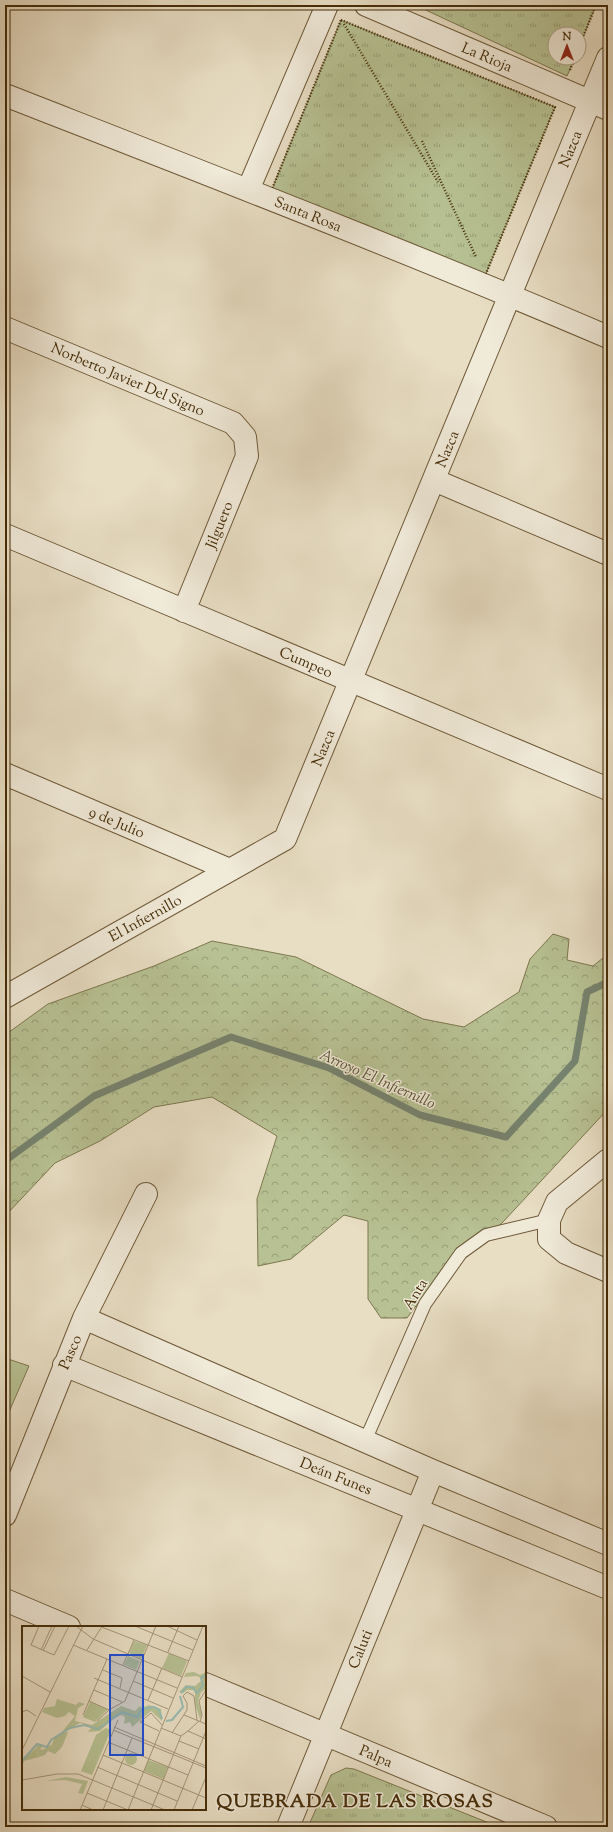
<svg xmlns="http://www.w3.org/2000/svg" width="613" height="1832" viewBox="0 0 613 1832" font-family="'Sorts Mill Goudy',serif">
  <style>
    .grass { fill: #b7c193; stroke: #7e774e }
    .forest { fill: url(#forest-crowns); stroke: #7e774e }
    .park { fill: url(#park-tufts); stroke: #7e774e }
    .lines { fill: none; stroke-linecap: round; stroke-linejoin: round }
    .stream { stroke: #76836f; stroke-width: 7 }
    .service-casing { stroke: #6e5938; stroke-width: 14 }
    .minor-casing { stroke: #6e5938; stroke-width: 24 }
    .path { stroke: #452d09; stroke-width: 2.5; stroke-dasharray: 1 2; stroke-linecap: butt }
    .service { stroke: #f0ead9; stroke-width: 12 }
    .minor { stroke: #f0ead9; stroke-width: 22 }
    .labels { text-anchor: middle; stroke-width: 3; stroke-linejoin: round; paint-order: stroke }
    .street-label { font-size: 15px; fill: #452d09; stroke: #f0ead9 }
    .water-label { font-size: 16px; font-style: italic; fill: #5a5134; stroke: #f0ead9 }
    .district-label { font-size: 19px; font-weight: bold; letter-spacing: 1px; fill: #452d09; stroke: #f0ead9 }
    .inset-river { fill: none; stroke: #97bcb3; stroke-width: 2 }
    .inset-road { fill: none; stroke: #a79779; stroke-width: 1 }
    .view { fill: #1d4ed8; fill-opacity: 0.15; stroke: #1d4ed8; stroke-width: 2 }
    .inset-edge { fill: none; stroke: #452d09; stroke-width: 2 }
  </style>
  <defs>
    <pattern id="forest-crowns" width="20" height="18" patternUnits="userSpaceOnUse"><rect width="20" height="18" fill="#b7c193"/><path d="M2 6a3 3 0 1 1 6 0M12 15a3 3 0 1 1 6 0" fill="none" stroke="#979d76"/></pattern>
    <pattern id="park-tufts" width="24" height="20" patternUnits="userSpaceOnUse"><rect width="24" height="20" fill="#b7c193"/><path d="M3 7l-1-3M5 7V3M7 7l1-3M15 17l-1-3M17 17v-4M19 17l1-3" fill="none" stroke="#979d76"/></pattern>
  </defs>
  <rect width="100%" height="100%" fill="#e8dec4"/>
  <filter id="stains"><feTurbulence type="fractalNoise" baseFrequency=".005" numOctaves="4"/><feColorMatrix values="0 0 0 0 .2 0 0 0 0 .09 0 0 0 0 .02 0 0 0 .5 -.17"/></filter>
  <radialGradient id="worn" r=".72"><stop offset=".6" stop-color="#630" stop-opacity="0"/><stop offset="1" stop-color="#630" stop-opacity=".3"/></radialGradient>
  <path class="grass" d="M5,1358l24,8 -24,55z"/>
  <path class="forest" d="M553,934l16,5 -2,21 26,6 15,-12v155l-106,114 -57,44 -38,51h-26l-13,-19v-78l-24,-6 -53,44 -33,7 -1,-67 20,-63 -65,-39 -58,10 -54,34 -45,22 -50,53v-181l43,-31 106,-38 58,-25 84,16 127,62 41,8 55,-35 11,-33z"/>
  <path class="park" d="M415,5h181l-17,42v-13h-24v24h20l-8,18z
    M341,20l214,87 -70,169 -213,-87z
    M346,1768l8,1 145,58h-191l23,-52z"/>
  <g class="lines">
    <path class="stream" d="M5,1161l89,-65 137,-59 98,31 91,47 86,22 69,-76 12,-69 21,-10"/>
    <g class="service-casing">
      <path id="service" d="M365,1441l60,-137 36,-51 25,-18 63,-15"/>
    </g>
    <g class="minor-casing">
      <path id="minor" d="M366,5l242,104
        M5,95c202,79 404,157 603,242
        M248,190l79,-185
        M5,328l228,95 12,14 2,19 -63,155
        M434,480l174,74
        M5,535l603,254
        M5,774l225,96
        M5,997l280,-158 323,-781
        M608,1160l-51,42 -8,18v19l17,14 42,18
        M84,1318l349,153 175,73
        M64,1365l544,223
        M5,1515l79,-197 62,-124
        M5,1600l64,27
        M205,1684l341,143
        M288,1827l145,-356"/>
    </g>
    <path class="path" d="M341,20l214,87 -70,169 -213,-87z
      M344,24l94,158
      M579,47l17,-42
      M570,70l5,-12
      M422,141l54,116"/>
    <use href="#service" class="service"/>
    <use href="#minor" class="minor"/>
  </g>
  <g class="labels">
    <g class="street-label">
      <text transform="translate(487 57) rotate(23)" y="5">La Rioja</text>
      <text transform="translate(570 149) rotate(-68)" y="5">Nazca</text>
      <text transform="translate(308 214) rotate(22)" y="5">Santa Rosa</text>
      <text transform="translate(128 379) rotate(23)" y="5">Norberto Javier Del Signo</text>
      <text transform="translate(447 449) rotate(-68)" y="5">Nazca</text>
      <text transform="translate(219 525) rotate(-68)" y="5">Jilguero</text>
      <text transform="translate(306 662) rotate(23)" y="5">Cumpeo</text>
      <text transform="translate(323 748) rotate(-68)" y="5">Nazca</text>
      <text transform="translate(117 822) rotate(23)" y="5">9 de Julio</text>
      <text transform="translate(145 918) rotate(-29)" y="5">El Infiernillo</text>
      <text transform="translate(415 1294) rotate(-59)" y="5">Anta</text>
      <text transform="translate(70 1352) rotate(-67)" y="5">Pasco</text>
      <text transform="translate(336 1476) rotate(22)" y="5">Deán Funes</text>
      <text transform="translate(360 1649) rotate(-68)" y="5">Caluti</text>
      <text transform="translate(376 1756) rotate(23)" y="5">Palpa</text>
    </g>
    <g class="water-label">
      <text transform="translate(378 1078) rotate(24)" y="6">Arroyo El Infiernillo</text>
    </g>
    <g class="district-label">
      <text x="355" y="1807">QUEBRADA DE LAS ROSAS</text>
    </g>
  </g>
  <g transform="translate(22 1626)">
    <rect width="184" height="184" fill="#e8dec4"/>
    <path d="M68,76l18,7 -13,13 -12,-5zM84,102l5,2 -19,45 -11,-4 15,-36zM16,119l5,2 -3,2 2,1 9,-5 2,3 9,-1 -7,7 -7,-3 -3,4 -6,2 -3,-10z" fill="#b7c193"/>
    <path d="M172,46l6,3 6,-3v17l-5,3 -3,10 4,12 -2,5 -5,-15v-14h-8l-4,3 -4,-1 7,-7 9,1 6,-5 1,-3 -6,-2 -12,1 2,-4zM35,73l19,6 3,-3 6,2 -7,4 -3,13 17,4 29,-19 14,5 5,-5 2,2 7,-3 12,4 1,12 -11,-10 -19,16 -2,-5 -6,2 1,-7 -4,-2 -8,4 -13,12 -12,1 4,-5 -12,-4 -18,9 13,-16 -6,-4 -4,4 -8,2 -15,-6 2,-4 11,-2zM44,106h2l-6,15 -6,2 -5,-3 4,-9zM14,122l3,9 -15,4 -2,5v-5z" fill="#b7c193"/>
    <path d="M112,15l13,4 -6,14 -12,-6zM147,27l18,8 -6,15 -19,-8zM106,30l12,5 -4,9 -12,-5zM103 133a6 6 0 1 1 12 0a6 6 0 1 1-12 0ZM126,134l20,7 -5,12 -19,-8zM44,151l22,4 -5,13 -5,-1 4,-9 -17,-4 -19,1z" fill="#b7c193"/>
    <path class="inset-river" d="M159,67l5,-6h6l5,6 6,-8 -2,-7 5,-3M144,95l6,-1 11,-13 -3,-11M0,135l15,-17 10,3 4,-7 19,-12 14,-3 14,4 24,-17 15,5 5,-8 12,-2 5,3 3,9"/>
    <path class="inset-road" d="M17,0l-8,19 23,10 15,-29M54,0l17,13 89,38M77,0l90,35M113,0l58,24M145,0l30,14M51,19l104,43M19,24l11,-24M65,24l14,-22M21,25l12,-25M146,26l11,-26M101,39l11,-25M81,44l19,8 -2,10M0,50l28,16M72,52l74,31M111,55l40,17M72,64l28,12M126,74l14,-32M67,75l20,9M0,86l5,-2 9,6M61,89l24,-56M162,89l22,9M75,95l12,-11 16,-9 31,-75M178,96l2,-7 -3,-14 7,-11M92,101l92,39M139,102l20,8 7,-5 18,8M91,104l93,38M137,105l-19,-9 11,-9 11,12M166,105l11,-10M150,107l15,-23v-7l-4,-7 4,-4 7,4 3,24M157,115l20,8M86,116l80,33M0,124l61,-124M81,129l103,43M75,141l80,34M0,154l35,-6h21l87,36M65,167l41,17M60,179l11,5M58,184l38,-90M81,184l29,-72M106,184l75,-184M129,184l30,-74M152,184l32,-79M170,184l14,-33"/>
    <path class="view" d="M88,29h33v100h-33z"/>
    <rect width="184" height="184" class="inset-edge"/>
  </g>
  <rect width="613" height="1832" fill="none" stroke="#e8dec4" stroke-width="20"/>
  <rect x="6" y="6" width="601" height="1820" fill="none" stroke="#452d09" stroke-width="2"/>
  <rect x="10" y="10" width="593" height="1812" fill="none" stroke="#452d09"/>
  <g transform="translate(567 46)"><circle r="19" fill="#f0ead9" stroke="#ac9e86"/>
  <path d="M0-3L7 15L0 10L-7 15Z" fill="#8f2418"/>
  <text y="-6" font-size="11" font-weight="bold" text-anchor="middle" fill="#452d09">N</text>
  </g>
  <rect width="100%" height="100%" filter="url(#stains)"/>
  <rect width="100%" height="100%" fill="url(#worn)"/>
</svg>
